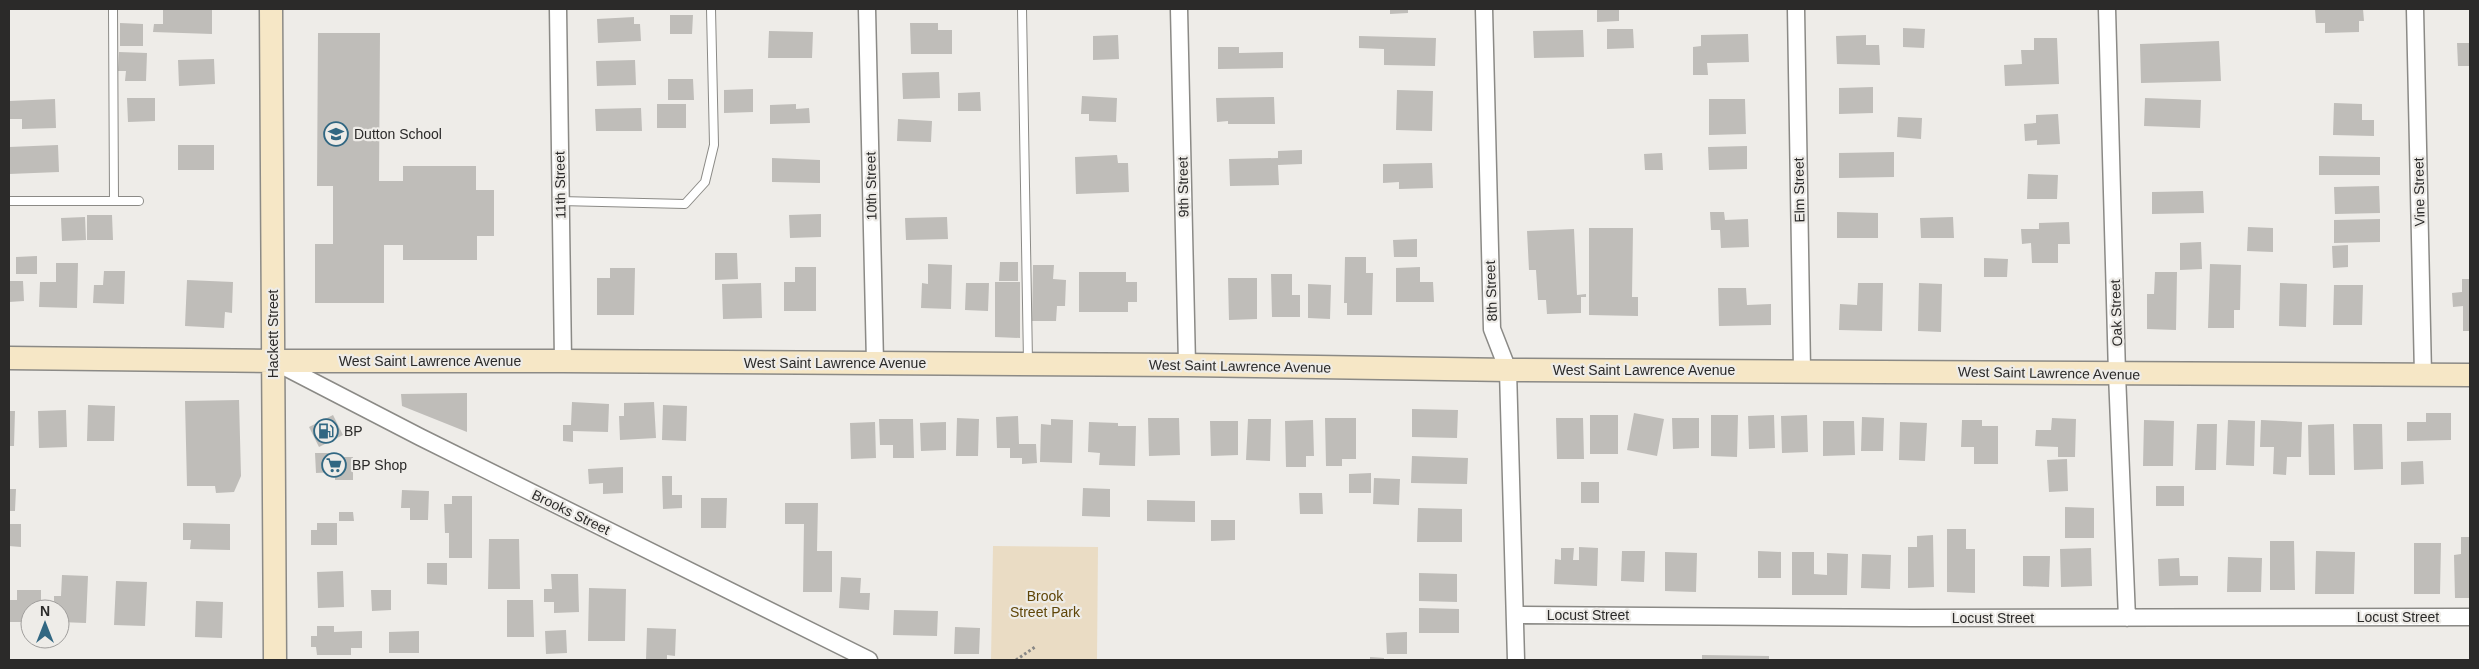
<svg xmlns="http://www.w3.org/2000/svg" width="2479" height="669" viewBox="0 0 2479 669" font-family="Helvetica,sans-serif">
  <style>
    .green { fill: #eadcc4 }
    .building { fill: #bfbdb9 }
    .lines { fill: none; stroke-linecap: round; stroke-linejoin: round }
    .lane-casing { stroke: #8b8a86; stroke-width: 10 }
    .street-casing { stroke: #8b8a86; stroke-width: 19 }
    .secondary-casing { stroke: #8b8a86; stroke-width: 25 }
    .path { stroke: #888785; stroke-width: 3; stroke-dasharray: 2.5 2.5; stroke-linecap: butt }
    .lane { stroke: #fff; stroke-width: 8 }
    .street { stroke: #fff; stroke-width: 16 }
    .secondary { stroke: #f6e7c6; stroke-width: 22 }
    .labels { text-anchor: middle; stroke-width: 4.5; stroke-linejoin: round; paint-order: stroke }
    .poi-label { font-size: 14px; fill: #2b2a29; stroke: #eeece8; text-anchor: start }
    .street-label { font-size: 14px; fill: #2b2a29; stroke: #eeece8 }
    .park-label { font-size: 14px; fill: #5f4507; stroke: #eeece8 }
  </style>
  <rect width="100%" height="100%" fill="#eeece8"/>
  <path class="green" d="M993,546l105,1 -1,113h-106z"/>
  <path class="building" d="M163,9h49v25l-59,-2 1,-8h9z
    M1390,9h18v4l-18,1z
    M1597,9h22v12l-22,1z
    M2315,9h48l1,12h-5v11l-34,1v-10h-9z
    M670,15h23l-1,19h-22z
    M634,17v7h6l1,17 -43,2 -1,-24z
    M120,23l23,1v22h-23z
    M910,23h28v7h14v24h-41z
    M1903,28l22,1 -1,19 -21,-1z
    M1607,29h26l1,19 -27,1z
    M1583,30l1,27 -50,1 -1,-27z
    M769,31l44,1 -1,26h-44z
    M318,33h62l-1,148h24v-15h73v24h18v46h-17v24h-74v-15h-19v58h-69v-59h18v-58h-16z
    M1748,34l1,28 -42,1 1,12h-15v-28l8,-1v-11z
    M1118,35l1,24 -26,1v-24z
    M1866,35v10h13l1,20 -43,-1 -1,-28z
    M1359,36l77,2 -1,28 -51,-1v-16l-25,-1z
    M2034,38h23l2,46 -54,2 -1,-21 18,-1 -1,-14h13z
    M2219,41l2,40 -80,2 -1,-39z
    M2457,43h13v23h-12z
    M1218,47h21v6l44,-1v16l-65,1z
    M119,52l28,1 -1,28h-21l1,-10h-8z
    M214,59l1,25 -36,2 -1,-26z
    M635,60l1,25 -39,1 -1,-25z
    M939,72l1,26 -37,1 -1,-26z
    M668,79h25l1,21h-26z
    M1873,87v26l-34,1v-26z
    M753,89v23l-29,1v-23z
    M1397,90l36,1 -1,40 -36,-1z
    M980,92l1,19h-23v-18z
    M1082,96l35,2 -1,24 -27,-1v-7h-8z
    M1274,97l1,27h-47v-3l-11,1 -1,-24z
    M127,98h28v23l-27,1z
    M2145,98l56,2 -1,28 -56,-2z
    M55,99l1,29 -34,1v-10h-13v-18z
    M1709,99h36l1,35 -37,1z
    M2334,103l28,1v16h12v16l-41,-1z
    M657,104h29v24h-29z
    M796,104v5l13,-1 1,15 -40,1v-19z
    M641,108l1,23h-46l-1,-22z
    M2058,114l2,30 -23,1v-5l-12,1 -1,-17 12,-1v-8z
    M1898,117l24,1 -1,21 -24,-2z
    M898,119l34,2 -1,21 -34,-1z
    M58,145l1,27 -50,2v-27z
    M178,145h36v25h-36z
    M1747,146v23l-38,1 -1,-23z
    M1302,150v14l-24,1 1,20 -49,1 -1,-27 49,-1v-7z
    M1894,152v25l-55,1v-25z
    M1662,153l1,17h-18l-1,-16z
    M1117,155l1,8h10l1,29 -53,2 -1,-37z
    M2319,156l61,1v18h-61z
    M772,158l48,2v23l-48,-1z
    M1432,163l1,25 -34,1v-7l-16,1v-19z
    M2028,174l30,1 -1,24h-30z
    M2379,186l1,27 -45,1 -1,-27z
    M2203,191l1,22 -52,1v-22z
    M1710,212h14l1,8 23,-1 1,28 -28,1 -1,-18h-9z
    M1837,212l41,1v25h-41z
    M821,214v23l-31,1 -1,-23z
    M87,215h25l1,25h-26z
    M85,217l1,23 -24,1 -1,-23z
    M947,217l1,22 -42,1 -1,-22z
    M1953,217l1,21h-33l-1,-20z
    M2380,219v23l-46,1v-23z
    M2069,222l1,22h-12v19h-26l-1,-20 -9,1 -1,-15h18v-6z
    M2248,227l25,1v24l-26,-1z
    M1589,228h44l-1,69h6v19l-49,-1z
    M1574,229l3,66 9,-1v3h-5v16l-34,1 -1,-14h-8l-2,-30h-7l-2,-39z
    M1417,239v18h-23l-1,-17z
    M2201,242l1,27 -22,1v-27z
    M2348,245v22l-15,1 -1,-22z
    M715,253h22l1,26 -23,1z
    M37,256v18h-21v-17z
    M1345,257h21v16h7l-1,42h-25v-12h-3z
    M1984,258l24,1 -1,18h-23z
    M1000,262h18v19h-19z
    M56,263h22l-1,45 -38,-1 1,-25h16z
    M928,264l24,1 -1,44 -30,-1 1,-25 6,1z
    M2210,264l31,1 -1,45h-6v18h-26z
    M1033,265h21l-1,14 13,1 -1,26h-8l-1,15h-24z
    M795,267h21v44h-32v-29h11z
    M1420,267v15h13l1,20h-38v-34z
    M610,268h25l-1,47h-37v-37h13z
    M104,271h21l-1,33 -31,-1 1,-18h9z
    M1079,272h47v10h11v20h-9v10h-49z
    M2155,272h22l-1,58 -29,-1v-35h7z
    M1271,274h21v21h8v22h-28z
    M1228,278h29v41l-28,1z
    M2462,279h8v52h-7v-25l-10,1 -1,-14 10,-1z
    M187,280l46,2 -1,31 -7,-1 -1,16 -39,-2z
    M9,281h14l1,20 -15,1z
    M995,282h25v56l-25,-1z
    M761,283l1,35 -39,1 -1,-35z
    M966,283h23l-1,28 -23,-1z
    M1858,283h25l-1,48 -43,-1 1,-26 17,1z
    M1919,283l23,1 -1,48 -23,-1z
    M2280,283l27,1 -1,43 -27,-1z
    M1308,284l23,1 -1,34 -22,-1z
    M2334,285h29l-1,40h-29z
    M1718,288h28l1,17 24,-1v21l-52,1z
    M467,393v39l-65,-26 -1,-12z
    M239,400l2,76 -7,16 -18,1 -1,-7h-28l-2,-85z
    M572,402l37,2 -1,28 -35,-1v11l-10,-1v-16h8z
    M654,402l2,36 -36,2 -1,-24h5v-13z
    M88,405l27,1 -1,35h-27z
    M663,405l24,1 -1,35 -24,-1z
    M1412,409l46,1 -1,28 -45,-1z
    M66,410l1,37 -28,1 -1,-37z
    M9,411h6l-1,35h-5z
    M1634,413l30,6 -7,37 -30,-6z
    M2426,413h25v27l-44,1v-19h19z
    M333,415l10,20 -24,12 -10,-20z
    M1590,415h28v39h-28z
    M1711,415h27l-1,42 -26,-1z
    M1774,415l1,33 -26,1 -1,-33z
    M1807,415l1,37 -26,1 -1,-37z
    M1018,416l1,28h17l1,19 -15,1v-6h-12v-10h-13l-1,-31z
    M1862,417l22,1 -1,33h-22z
    M957,418l22,1 -1,37h-22z
    M1148,418h31l1,37 -31,1z
    M1325,418h31v41h-14v7h-16z
    M1556,418h27l1,41h-27z
    M1672,418h27v30l-26,1z
    M2052,418l24,1 -1,38h-17v-10l-23,-1 1,-16h15z
    M879,419h34l1,39h-21v-13h-13z
    M1051,419l22,1 -1,43 -32,-1 1,-38 10,1z
    M1248,419h23l-1,42 -24,-1z
    M1313,420l1,36h-8v11h-20l-1,-46z
    M1962,420h20v6h16v38h-24v-17h-13z
    M2144,420l30,1 -1,45h-30z
    M2228,420l27,1 -1,45 -28,-1z
    M2261,420l41,2 -1,35h-14l-1,18 -13,-1 1,-27h-14z
    M1210,421h28v34l-27,1z
    M1823,421h31l1,34 -32,1z
    M875,422l1,36 -25,1 -1,-36z
    M946,422v28l-25,1 -1,-28z
    M1089,422l29,1v3h18l-1,40 -36,-1 1,-12 -12,-1z
    M1900,422l27,1 -2,38 -26,-1z
    M2197,424h20l-1,46h-21z
    M2334,424l1,51h-26l-1,-50z
    M2353,424h29l1,45 -29,1z
    M315,453h23v4h15v23h-18v-8l-19,1z
    M1412,456l56,2 -1,26 -56,-1z
    M2067,459l1,32 -19,1 -2,-32z
    M2423,461l1,23 -23,1v-23z
    M623,467v26l-20,1v-11l-14,1 -1,-15z
    M1371,473v20h-22v-19z
    M662,476h10v19h10v13l-19,1z
    M1374,478l26,1 -1,26 -26,-1z
    M1581,482h18v21h-18z
    M2156,486h28v20h-28z
    M1083,488l27,1v28l-28,-1z
    M9,489h7l-1,22h-6z
    M402,490l27,1 -1,29h-18v-12h-9z
    M1299,493h23l1,21h-23z
    M452,496h20v62h-23v-25h-4l-1,-29h8z
    M701,498h26l-1,30h-25z
    M1147,500l48,1v21l-48,-1z
    M785,503h33l-1,48h15v41h-29l1,-68h-19z
    M2065,507l29,1v30h-29z
    M1418,508l44,1v33h-45z
    M339,512h14l1,9h-15z
    M1211,520h24v20l-24,1z
    M183,523l47,1v26l-40,-1 1,-9h-8z
    M317,523h20v22h-26v-15h6z
    M9,524h12v23l-12,-1z
    M1947,529h19v20h9v44l-28,-1z
    M1933,535l1,52 -26,1v-41h9v-11z
    M2461,537h9v61h-15l-1,-43 7,-1z
    M489,539h30l1,50h-32z
    M2270,541h24l1,49h-25z
    M2414,543h27l-1,51h-26z
    M1579,547l19,1 -1,38 -43,-2 1,-25 6,1v-12h13l-1,12h6z
    M2091,548l1,38 -31,1 -1,-38z
    M1622,551h23l-1,31 -23,-1z
    M1758,551l23,1v26h-23z
    M2316,551l39,1 -1,42h-39z
    M1665,552l32,1 -1,39 -31,-1z
    M1792,552h22v22l13,1v-22l21,1 -1,41h-55z
    M1862,554l29,1 -1,34 -29,-1z
    M2023,556h27l-1,31 -26,-1z
    M2228,557l34,1 -1,34h-34z
    M2179,558l1,18h18v9l-39,1 -1,-27z
    M427,563h20v22l-20,-1z
    M343,571l1,36 -26,1 -1,-36z
    M1419,573l38,1v28l-38,-1z
    M551,574h27l1,38 -25,1v-11h-10v-13h8z
    M62,575l26,1 -2,47 -26,-1v-13h-6v-13h7z
    M841,577l20,1 -1,15h10l-1,17 -30,-2z
    M116,581l31,1 -2,44 -31,-1z
    M589,588l37,1 -1,52h-37z
    M17,590h24v19h-11v13h-21v-22h8z
    M371,590h20v20l-19,1z
    M507,600h26l1,37h-27z
    M196,601l27,1 -1,36 -27,-1z
    M1419,608l40,1v24h-40z
    M894,610l44,1 -1,25 -44,-1z
    M317,626h17v6l28,-1v17h-11v7h-34l-1,-8h-5v-11h6z
    M955,627l25,1 -1,26h-25z
    M647,628l29,1 -1,27 -8,-1v5h-21z
    M566,630l1,23 -21,1 -1,-23z
    M419,631v22h-30v-21z
    M1407,632v22h-20l-1,-21z
    M1702,655l67,1v4h-67z
    M1370,657l14,1v2h-14z"/>
  <g class="lines">
    <g class="lane-casing">
      <path id="lane" d="M113,9l1,192
        M1022,9l6,353
        M9,201h130
        M560,201l125,3 20,-22 9,-37 -3,-136"/>
    </g>
    <g class="street-casing">
      <path id="street" d="M558,9l5,352
        M867,9l8,354
        M1179,9l8,356
        M1484,9l8,320 16,41 8,290
        M1796,9l6,361
        M2107,9l10,365 10,244
        M2415,9l8,366
        M275,362l145,75 449,223
        M1516,615l397,3 557,-1"/>
    </g>
    <g class="secondary-casing">
      <path id="secondary" d="M271,9l4,651
        M9,358l265,3h289l624,4 321,5 962,5"/>
    </g>
    <path class="path" d="M1016,660l19,-13"/>
    <use href="#lane" class="lane"/>
    <use href="#street" class="street"/>
    <use href="#secondary" class="secondary"/>
  </g>
  <defs>
    <g id="school-ring" transform="scale(1.25)"><circle r="9.5" fill="#eeece8" stroke="#316782" stroke-width="1.5"/><path d="M0-5L7-2L0 1L-7-2ZM-4 1L0 2.5L4 1V4Q0 6-4 4Z" fill="#316782"/></g>
    <g id="fuel-ring" transform="scale(1.25)"><circle r="9.5" fill="#eeece8" stroke="#316782" stroke-width="1.5"/><path d="M-5.5-6h7V0h2V4h1.3V-2.5L3-4.5l.8-.8L6-3V5H2.5V1h-1V6h-7ZM-4.2-4.7v3.2H.2V-4.7Z" fill="#316782"/></g>
    <g id="supermarket-ring" transform="scale(1.25)"><circle r="9.5" fill="#eeece8" stroke="#316782" stroke-width="1.5"/><path d="M-6-5.5h2.5l.6 2H6L4.5 2H-2.5L-4.4-4H-6ZM-1.5 3.2a1.3 1.3 0 1 0 .1 0ZM3 3.2a1.3 1.3 0 1 0 .1 0Z" fill="#316782"/></g>
  </defs>
  <g fill-rule="evenodd">
    <use href="#school-ring" x="336" y="134"/>
    <use href="#fuel-ring" x="326" y="431"/>
    <use href="#supermarket-ring" x="334" y="465"/>
  </g>
  <g class="labels">
    <g class="poi-label">
      <text x="354" y="139">Dutton School</text>
      <text x="344" y="436">BP</text>
      <text x="352" y="470">BP Shop</text>
    </g>
    <g class="street-label">
      <text transform="translate(560 185) rotate(-91)" y="5">11th Street</text>
      <text transform="translate(871 186) rotate(-91)" y="5">10th Street</text>
      <text transform="translate(1183 187) rotate(-91)" y="5">9th Street</text>
      <text transform="translate(1799 190) rotate(-91)" y="5">Elm Street</text>
      <text transform="translate(2419 192) rotate(-91)" y="5">Vine Street</text>
      <text transform="translate(1491 291) rotate(-92)" y="5">8th Street</text>
      <text transform="translate(2116 313) rotate(-92)" y="5">Oak Street</text>
      <text transform="translate(273 334) rotate(-90)" y="5">Hackett Street</text>
      <text x="430" y="366">West Saint Lawrence Avenue</text>
      <text x="835" y="368">West Saint Lawrence Avenue</text>
      <text transform="translate(1240 366) rotate(1)" y="5">West Saint Lawrence Avenue</text>
      <text x="1644" y="375">West Saint Lawrence Avenue</text>
      <text transform="translate(2049 373) rotate(1)" y="5">West Saint Lawrence Avenue</text>
      <text transform="translate(571 512) rotate(26)" y="5">Brooks Street</text>
      <text x="1588" y="620">Locust Street</text>
      <text x="2398" y="622">Locust Street</text>
      <text x="1993" y="623">Locust Street</text>
    </g>
    <g class="park-label">
      <text x="1045" y="601">Brook<tspan x="1045" dy="16">Street Park</tspan></text>
    </g>
  </g>
  <rect width="2479" height="669" fill="none" stroke="#2b2a29" stroke-width="20"/>
  <g transform="translate(45 624)"><circle r="24" fill="#eeece8" stroke="#a09e9c"/>
  <path d="M0-4L9 19L0 12L-9 19Z" fill="#316782"/>
  <text y="-8" font-size="14" font-weight="bold" text-anchor="middle" fill="#2b2a29">N</text>
  </g>
</svg>
